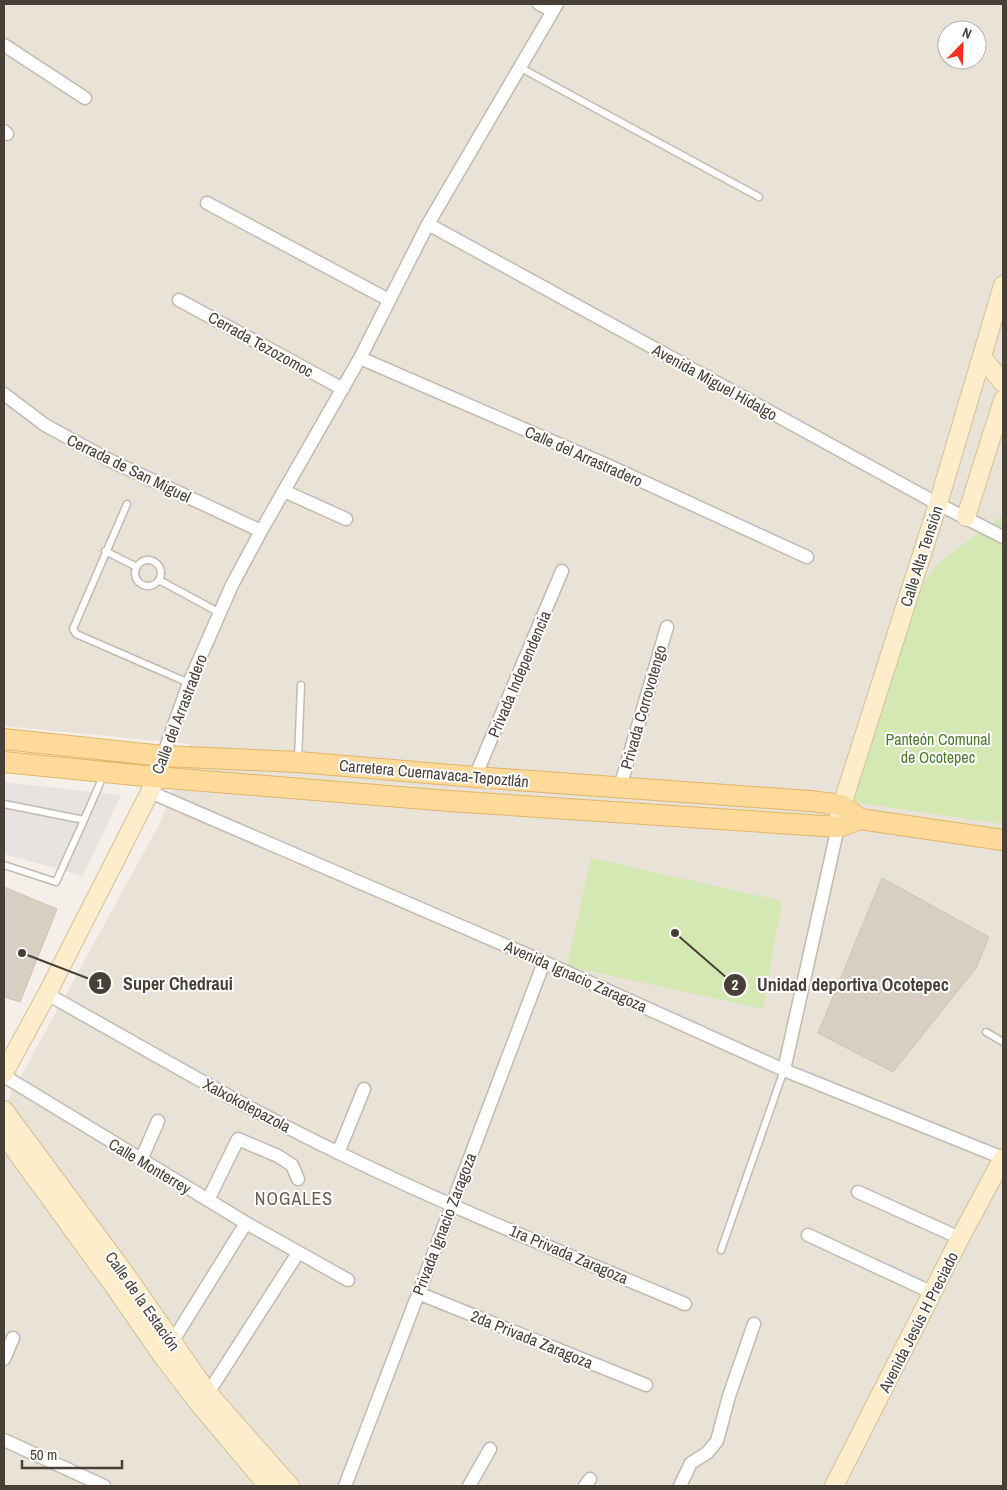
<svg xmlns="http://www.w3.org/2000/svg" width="1007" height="1490" viewBox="0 0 1007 1490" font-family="'Archivo Narrow',sans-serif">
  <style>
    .residential { fill: #e8e2d7; fill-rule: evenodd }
    .green { fill: #d4e8b3 }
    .parking { fill: #e6e3e1 }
    .building { fill: #d9cec2; stroke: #d1c2b2 }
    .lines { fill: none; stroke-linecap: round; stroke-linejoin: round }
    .lane-casing { stroke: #c3baaf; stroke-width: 9 }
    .street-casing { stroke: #c3baaf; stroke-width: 15 }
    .secondary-casing { stroke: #d3c099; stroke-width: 20 }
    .primary-casing { stroke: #e2b569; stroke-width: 22 }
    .lane { stroke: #fff; stroke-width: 6 }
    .street { stroke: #fff; stroke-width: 12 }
    .secondary { stroke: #feedca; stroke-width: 18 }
    .primary { stroke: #fdd99a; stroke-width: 20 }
    .labels { text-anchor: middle; stroke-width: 4; stroke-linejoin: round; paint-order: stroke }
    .street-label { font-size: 16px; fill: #484037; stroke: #fff }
    .park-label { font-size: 16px; fill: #4e7a2b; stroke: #fff }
    .neighbourhood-label { font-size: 18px; letter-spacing: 1px; fill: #6b5d4f; stroke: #fff }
    .leader { fill: none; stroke: #484037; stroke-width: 2 }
    .callout-dot { fill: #484037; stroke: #fff; stroke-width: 2 }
    .mark-label { font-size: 15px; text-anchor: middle; font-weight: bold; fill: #fff }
    .callout-label { font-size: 18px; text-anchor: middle; font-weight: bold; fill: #484037; stroke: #fff; stroke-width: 4; stroke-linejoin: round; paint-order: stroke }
  </style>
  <rect width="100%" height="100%" fill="#f4f0e9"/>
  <path class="residential" d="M4,4h999v1482h-999v-379l156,-284 30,-79 -186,-18zM947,30h30v30h-30z"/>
  <path class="green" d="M1003,515v309l-138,-20 -12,-4 68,-212 16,-24z
    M591,858l191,43 -19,108 -196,-43z"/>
  <path class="parking" d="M4,782l117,13 -38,81 -79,-22z"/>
  <path class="building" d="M882,878l107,59 -13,31 -83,104 -75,-39z
    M4,887l53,22 -37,93 -16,-5z"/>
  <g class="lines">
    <g class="lane-casing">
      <path id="lane" d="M521,68l238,129
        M127,504l-54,125 3,5 113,49
        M105,551l32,16
        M135 573a13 13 0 1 1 26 0a13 13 0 1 1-26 0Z
        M159,580l61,33
        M298,759l3,-74
        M4,804l80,16 20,-46
        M4,865l52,17 28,-62
        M986,1032l17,10
        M721,1250l63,-180"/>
    </g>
    <g class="street-casing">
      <path id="street" d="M539,4l14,7
        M4,45l81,53
        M4,131l3,3
        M207,203l182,97
        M428,224l510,280 65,33
        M179,300l164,89
        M360,358l249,108 198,91
        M4,394l41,31 64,35 152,71
        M284,491l62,28
        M163,756l26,-73 43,-98 29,-54 99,-173 68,-134 129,-220
        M475,777l87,-206
        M620,787l47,-160
        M150,792l394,170 240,108 219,88
        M47,994c97,54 192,111 292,159 113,55 230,102 346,151
        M784,1070l54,-243
        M4,1076l242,147 102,57
        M338,1153l26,-64
        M141,1160l17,-39
        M858,1192l102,46
        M208,1200l30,-61 40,17 14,9 6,14
        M808,1235l125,58
        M418,1293l228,92
        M169,1347l77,-124
        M4,1359l9,-21
        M208,1393l90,-140
        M4,1440l100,46
        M345,1486l107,-281 92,-243
        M469,1486l21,-37
        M585,1486l5,-7
        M680,1486l11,-23 16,-10 10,-12 12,-45 25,-72"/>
    </g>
    <g class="secondary-casing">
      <path id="secondary" d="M982,357l21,26
        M966,517l37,-117
        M839,818l3,-13 96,-301 65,-219
        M4,1073l43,-79 103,-202 13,-36
        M4,1110l120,162 84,121 82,93
        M4,1135l112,154 47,68 37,48 68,81
        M834,1486l126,-248 43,-80"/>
    </g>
    <g class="primary-casing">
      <path id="primary" d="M4,739l159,17 135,6 177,15 335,24 32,4 18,14 143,21
        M4,762l151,15 294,24 389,26 22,-8"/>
    </g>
    <use href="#lane" class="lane"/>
    <use href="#street" class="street"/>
    <use href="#secondary" class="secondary"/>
    <use href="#primary" class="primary"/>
  </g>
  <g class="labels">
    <g class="street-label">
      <text transform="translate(261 344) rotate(29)" y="6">Cerrada Tezozomoc</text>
      <text transform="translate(715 382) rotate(29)" y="6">Avenida Miguel Hidalgo</text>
      <text transform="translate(584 456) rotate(24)" y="6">Calle del Arrastradero</text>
      <text transform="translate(129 468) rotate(26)" y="6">Cerrada de San Miguel</text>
      <text transform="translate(921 556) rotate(-72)" y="6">Calle Alta Tensión</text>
      <text transform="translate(519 674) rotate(-67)" y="6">Privada Independencia</text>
      <text transform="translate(643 707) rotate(-74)" y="6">Privada Corrovotengo</text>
      <text transform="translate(179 714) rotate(-69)" y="6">Calle del Arrastradero</text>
      <text transform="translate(434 773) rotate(5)" y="6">Carretera Cuernavaca-Tepoztlán</text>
      <text transform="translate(576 976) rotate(24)" y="6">Avenida Ignacio Zaragoza</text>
      <text transform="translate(247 1105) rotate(28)" y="6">Xalxokotepazola</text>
      <text transform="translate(150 1166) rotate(31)" y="6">Calle Monterrey</text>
      <text transform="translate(444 1224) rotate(-69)" y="6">Privada Ignacio Zaragoza</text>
      <text transform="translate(569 1254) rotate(23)" y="6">1ra Privada Zaragoza</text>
      <text transform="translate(143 1301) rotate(55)" y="6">Calle de la Estación</text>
      <text transform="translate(918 1322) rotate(-63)" y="6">Avenida Jesús H Preciado</text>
      <text transform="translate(532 1339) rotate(22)" y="6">2da Privada Zaragoza</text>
    </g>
    <g class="park-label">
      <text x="938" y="745">Panteón Comunal<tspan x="938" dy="18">de Ocotepec</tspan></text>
    </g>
    <g class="neighbourhood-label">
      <text x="294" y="1205">NOGALES</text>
    </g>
  </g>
  <path class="leader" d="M22 953L100 983M675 933L735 985"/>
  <g class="callout-dot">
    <circle cx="22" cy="953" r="5"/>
    <circle cx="675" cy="933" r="5"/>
    <circle cx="100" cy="983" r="12"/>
    <circle cx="735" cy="985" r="12"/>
  </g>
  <g class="mark-label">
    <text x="100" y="989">1</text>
    <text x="735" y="990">2</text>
  </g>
  <g class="callout-label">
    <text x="178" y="990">Super Chedraui</text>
    <text x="853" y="991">Unidad deportiva Ocotepec</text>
  </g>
  <rect width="1007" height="1490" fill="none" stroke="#484037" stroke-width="10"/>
  <g transform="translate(962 45) rotate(23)"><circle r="24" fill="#ffffff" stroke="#b6b3af"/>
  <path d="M0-4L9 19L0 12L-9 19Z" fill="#f62f1e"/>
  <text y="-8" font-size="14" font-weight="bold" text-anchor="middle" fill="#484037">N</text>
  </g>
  <path d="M22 1460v8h100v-8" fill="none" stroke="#484037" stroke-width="2.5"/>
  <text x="30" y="1460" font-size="15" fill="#484037" stroke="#ffffff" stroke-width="4" paint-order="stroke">50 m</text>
</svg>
